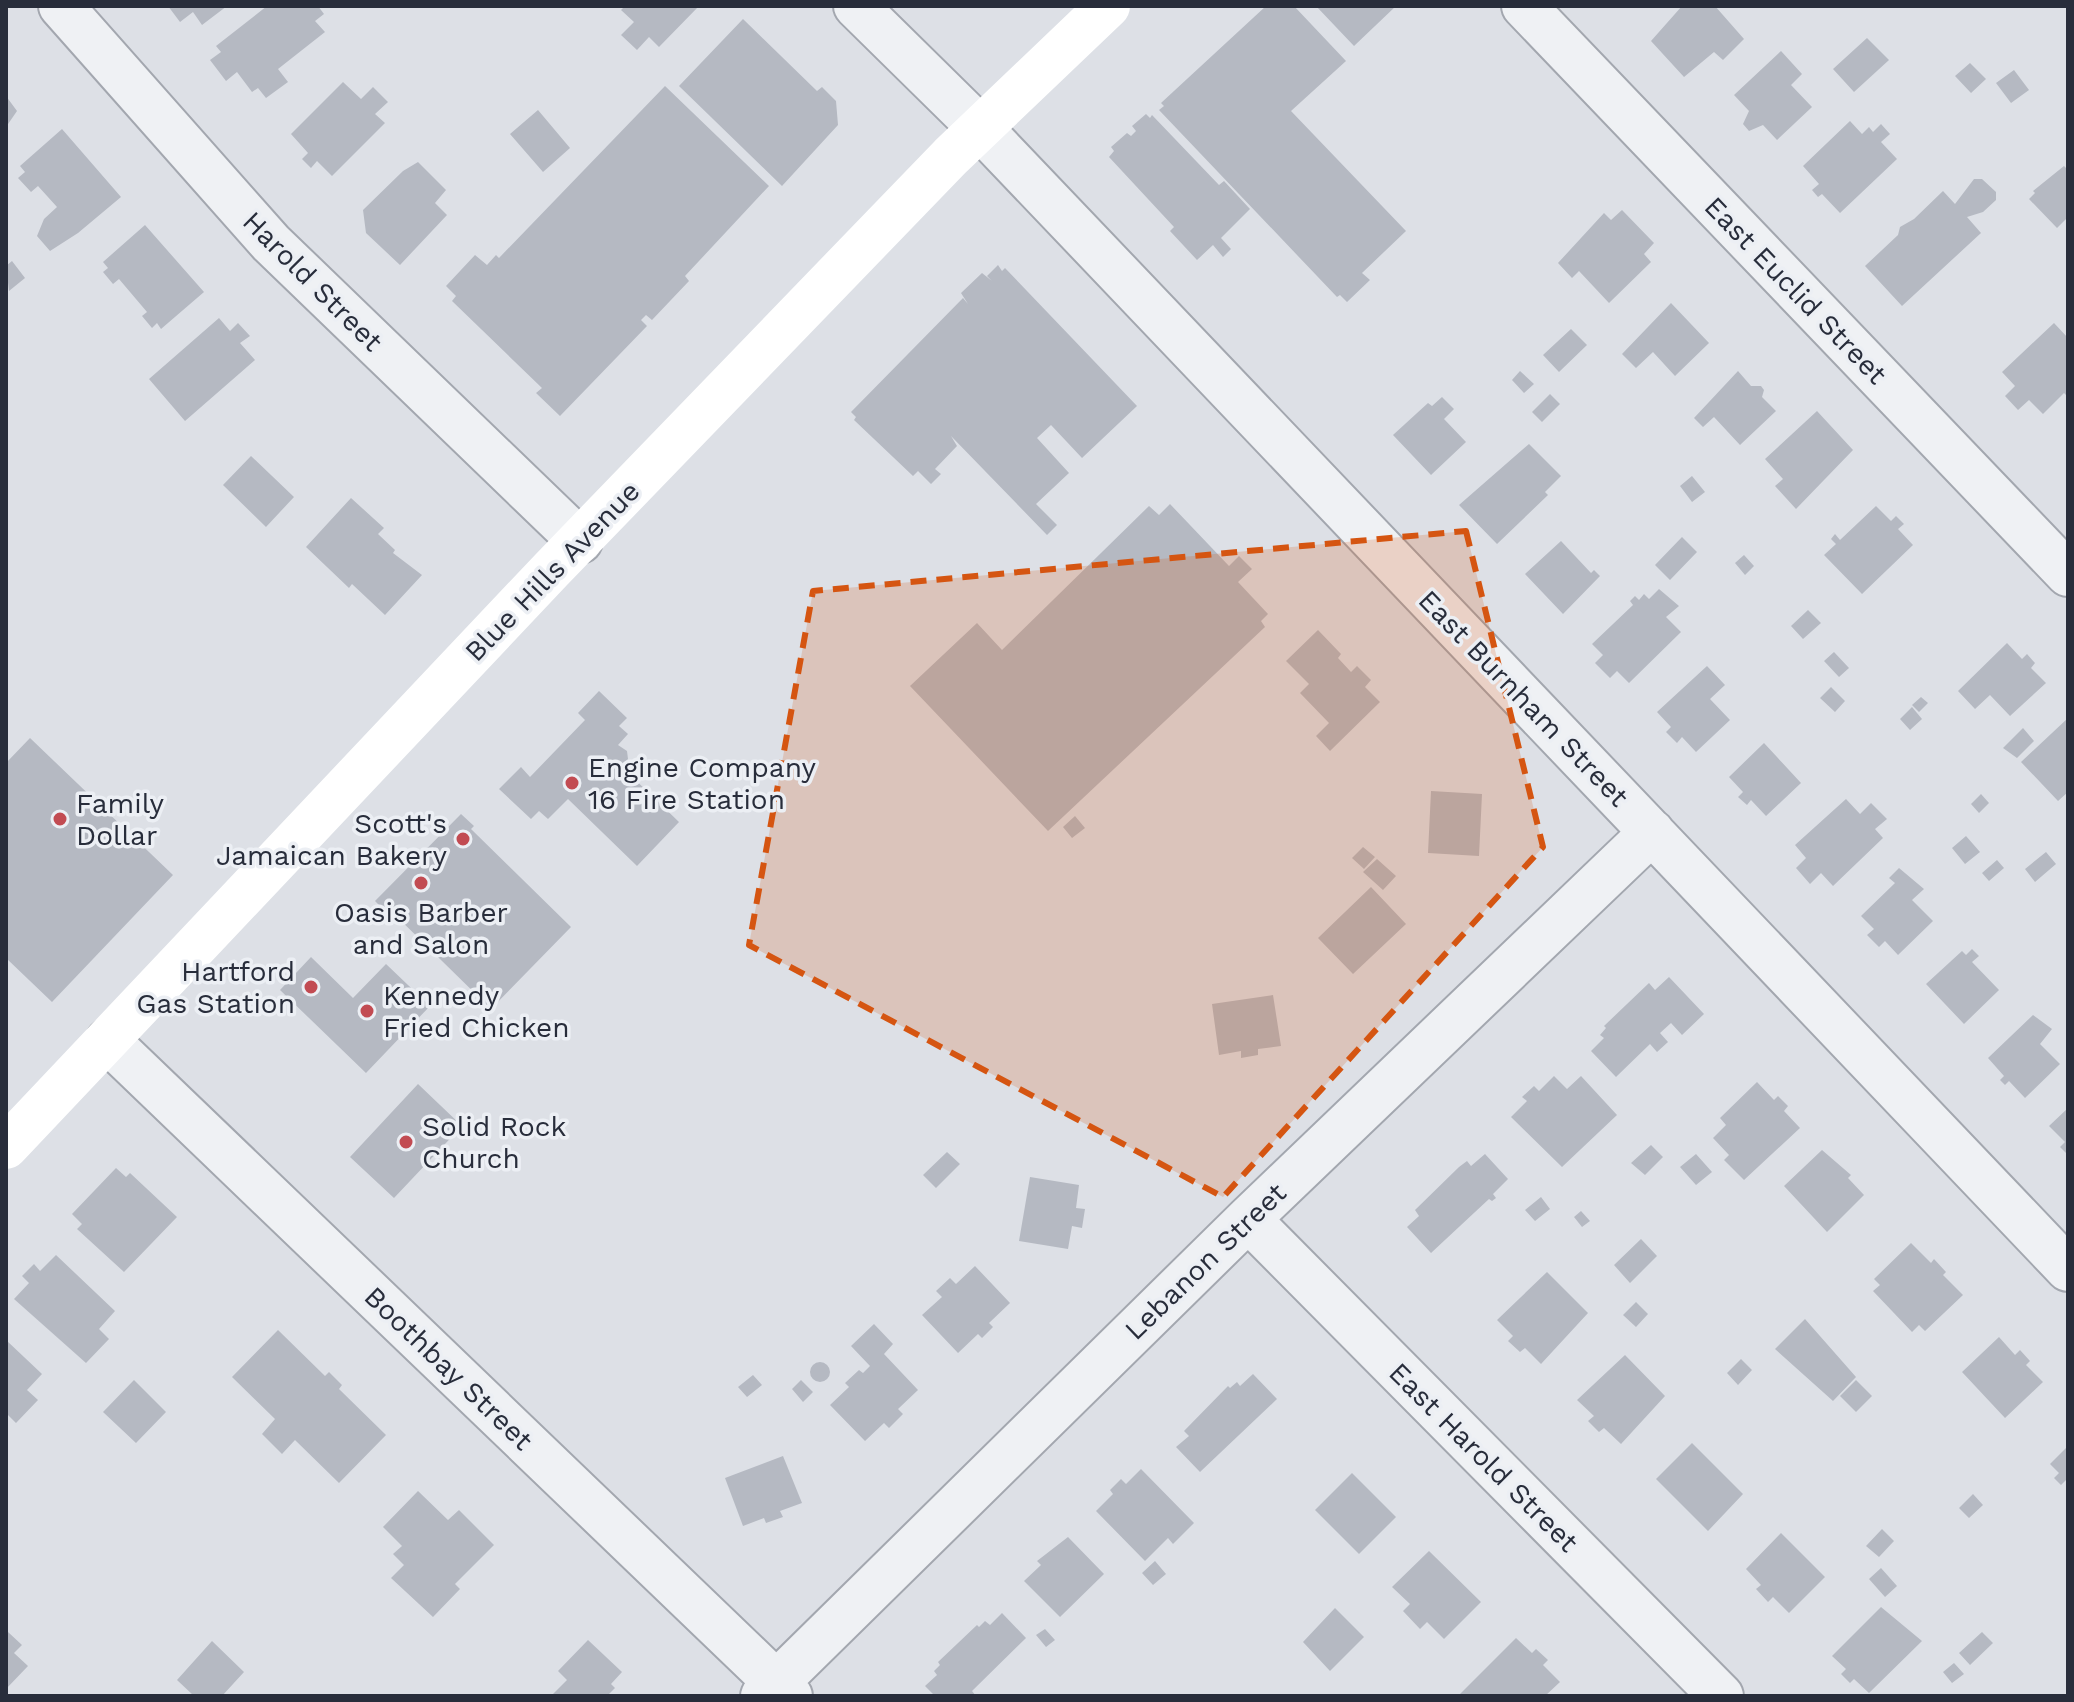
<svg xmlns="http://www.w3.org/2000/svg" width="2074" height="1702" viewBox="0 0 2074 1702" font-family="'Work Sans',sans-serif">
  <style>
    .building { fill: #b5b9c2 }
    .lines { fill: none; stroke-linecap: round; stroke-linejoin: round }
    .street-casing { stroke: #a3a7af; stroke-width: 48 }
    .street { stroke: #eff1f4; stroke-width: 44 }
    .secondary { stroke: #fff; stroke-width: 44 }
    .marked { fill: #d55511; fill-opacity: 0.2; stroke: #d55511; stroke-width: 6; stroke-dasharray: 16 10; stroke-linejoin: round }
    .poi-dot { fill: #c24b52; stroke: #eceff4; stroke-width: 3 }
    .labels { text-anchor: middle; stroke-width: 7; stroke-linejoin: round; paint-order: stroke }
    .street-label { font-size: 28px; fill: #282d3b; stroke: #eceff4 }
    .poi-label { font-size: 28px; fill: #282d3b; stroke: #eceff4; text-anchor: start }
  </style>
  <rect width="100%" height="100%" fill="#dde0e6"/>
  <path class="building" d="M168,6h59l-25,19 -9,-13 -13,10z
    M267,6h51l6,8 -9,7 10,11 -47,37 10,13 -22,16 -8,-10 -6,4 -15,-20 -11,9 -16,-21 11,-8 -5,-6z
    M625,6h74l-40,41 -10,-10 -12,13 -16,-15 13,-13 -13,-12z
    M1266,6h28l52,55 -55,50 115,120 -44,42 8,7 -23,22 -7,-7 -3,2 -178,-187 5,-4 -3,-3z
    M1316,6h80l-42,40z
    M1682,6h33l29,33 -21,21 -9,-8 -30,25 -33,-36z
    M743,19l74,72 5,-4 14,14 2,24 -56,61 -103,-100z
    M1867,38l22,22 -35,32 -21,-23z
    M1781,51l21,23 -11,11 21,22 -35,33 -14,-15 -14,6 -6,-7 6,-13 -15,-16z
    M1970,63l16,16 -15,14 -16,-17z
    M2014,70l15,20 -18,13 -15,-20z
    M343,82l18,17 12,-12 15,15 -13,12 10,9 -53,53 -15,-15 -6,7 -9,-9 6,-6 -17,-19z
    M665,86l104,100 -84,90 4,5 -37,39 -6,-5 -5,5 6,6 -87,90 -24,-23 6,-5 -90,-87 4,-5 -10,-10 29,-31 12,10 9,-10 3,3z
    M6,96l11,15 -11,16z
    M538,110l32,38 -27,24 -33,-38z
    M1146,114l4,4 2,-3 67,70 5,-4 26,28 -29,29 10,11 -8,8 -10,-12 -16,15 -27,-29 4,-4 -65,-70 5,-6 -3,-4 16,-14 4,3 5,-5 -4,-5z
    M1850,121l12,13 7,-7 4,5 8,-8 9,10 -9,8 16,17 -57,54 -18,-19 -4,3 -6,-7 7,-6 -16,-18z
    M62,129l59,68 -43,36 -28,18 -13,-15 7,-17 13,-12 -19,-21 -7,6 -13,-14 7,-6 -5,-6z
    M418,162l28,28 -11,13 12,12 -47,50 -34,-32 -3,-23 40,-39z
    M2064,166l4,4v47l-11,11 -28,-29 6,-6 -2,-2z
    M1974,179h8l14,13v8l-13,12 -16,5 14,16 -79,73 -37,-40 33,-31 2,-8 14,-8 29,-28 12,13z
    M1622,210l32,33 -10,11 7,8 -42,41 -30,-32 -7,7 -14,-15 46,-50 7,7z
    M145,225l59,67 -43,37 -4,-6 -5,5 -10,-12 5,-4 -28,-33 -6,5 -10,-12 5,-4 -5,-6z
    M12,261l13,17 -16,13 -3,-25z
    M998,265l4,6 3,-3 132,138 -55,52 -31,-33 -14,13 32,35 -33,31 21,21 -10,10 -96,-99 6,10 -22,23 6,5 -10,10 -13,-13 -5,5 -59,-56 2,-3 -5,-5 112,-114 5,6 -7,-11 21,-20 10,8 -5,-5z
    M1671,303l38,40 -34,33 -22,-24 -17,16 -14,-14z
    M219,318l11,13 8,-8 12,13 -10,7 15,17 -70,61 -36,-42z
    M2054,323l14,15v59l-4,-4 -21,21 -14,-14 -11,10 -13,-14 10,-10 -13,-14z
    M1571,329l16,16 -28,27 -16,-17z
    M1520,371l14,13 -10,9 -12,-13z
    M1738,371l13,15h10l3,4 -2,7 14,14 -36,34 -26,-28 -11,10 -9,-9z
    M1550,394l10,10 -18,18 -10,-10z
    M1442,397l12,12 -10,10 22,23 -35,33 -38,-40 35,-32 4,3z
    M1817,411l36,39 -57,59 -21,-23 8,-7 -18,-20z
    M1529,444l32,32 -16,16 3,3 -51,49 -38,-39z
    M251,456l43,41 -28,30 -43,-42z
    M1692,476l13,16 -13,10 -12,-16z
    M351,498l33,30 -6,6 17,16 -2,3 29,22 -37,40 -33,-31 -3,4 -43,-41z
    M1170,504l59,62 10,-10 13,13 -14,13 30,32 -7,7 4,6 -217,204 -138,-145 67,-63 25,27 147,-144 10,9z
    M1876,506l15,15 5,-5 8,8 -6,5 15,16 -51,49 -38,-39 12,-11 -5,-5 4,-5 5,6z
    M1682,537l15,15 -27,28 -15,-15z
    M1561,541l30,32 3,-3 6,6 -37,38 -38,-40z
    M1744,555l10,11 -9,9 -10,-12z
    M1659,589l20,17 -13,11 15,15 -52,51 -12,-12 -7,7 -15,-15 8,-8 -11,-11 41,-39 -3,-4 5,-5 4,4 5,-6 5,5z
    M1808,610l13,13 -18,16 -12,-13z
    M1318,630l23,24 -3,4 13,14 6,-6 14,14 -6,7 15,15 -50,49 -14,-15 13,-13 -29,-30 9,-9 -23,-23z
    M2007,643l15,16 5,-5 8,9 -4,5 15,15 -36,33 -20,-21 -15,14 -17,-18z
    M1834,652l15,16 -10,9 -15,-16z
    M1707,666l18,19 -15,14 20,21 -34,32 -14,-15 -5,6 -11,-11 5,-5 -14,-15z
    M1831,687l14,14 -10,11 -15,-14z
    M599,691l28,27 -8,8 9,8 -10,11 9,6 1,8 -7,7 58,56 -42,44 -69,-67 -20,20 -9,-8 -8,8 -32,-30 22,-22 9,10 55,-57 -7,-7z
    M1921,697l7,6 -9,9 -7,-7z
    M1912,707l10,12 -12,11 -10,-11z
    M2068,718v74l-10,9 -37,-39z
    M2023,728l11,13 -17,17 -14,-10z
    M30,738l143,137 -121,127 -46,-44v-195z
    M1764,743l37,40 -35,33 -15,-16 -4,5 -9,-8 5,-5 -14,-15z
    M1431,791l51,3 -3,62 -51,-3z
    M1981,794l8,9 -10,10 -8,-9z
    M1846,799l14,15 11,-11 16,16 -12,10 8,9 -50,48 -12,-13 -11,11 -14,-16 10,-10 -11,-13z
    M461,814l13,12 -3,3 100,98 -80,82 -100,-98 -3,3 -13,-13z
    M1075,816l10,12 -13,10 -9,-11z
    M1966,836l14,16 -15,12 -13,-16z
    M1363,847l12,10 -11,12 -12,-11z
    M2046,852l10,12 -21,18 -10,-13z
    M1377,859l19,17 -13,14 -20,-18z
    M1997,860l7,8 -15,13 -7,-8z
    M1899,868l25,21 -12,11 21,21 -35,34 -13,-14 -6,6 -12,-12 7,-6 -13,-13 34,-33 -6,-5z
    M1371,887l35,37 -53,50 -35,-36z
    M1972,949l7,7 -7,6 27,28 -35,34 -38,-40 36,-33 4,4z
    M311,957l42,41 33,-34 44,42 -64,67 -86,-83z
    M1669,977l35,37 -22,21 -11,-12 -11,10 8,9 -11,10 -7,-8 -34,33 -25,-26 13,-13 -4,-3 6,-7 -2,-2 45,-43 6,7z
    M1273,995l8,51 -23,3v6l-17,3v-7l-22,4 -7,-51z
    M2033,1015l19,14 -12,15 20,20 -35,34 -16,-17 -4,4 -5,-5 4,-4 -16,-18z
    M1554,1076l13,13 14,-13 36,39 -55,52 -51,-50 16,-16 -5,-4 12,-11 5,5z
    M1757,1082l17,18 4,-4 10,10 -4,5 16,17 -56,52 -20,-20 5,-5 -16,-17 13,-13 -6,-7z
    M418,1084l44,42 -68,72 -44,-41z
    M2068,1108v47l-8,-8 5,-5 -16,-16z
    M1651,1145l12,12 -18,18 -14,-12z
    M1822,1150l29,25 -3,3 16,17 -37,37 -43,-46z
    M947,1152l13,12 -24,24 -13,-13z
    M1485,1154l23,25 -15,15 3,4 -4,3 -3,-2 -58,54 -24,-26 12,-11 -4,-6 44,-43 8,-6 4,5z
    M1696,1154l16,18 -16,13 -16,-18z
    M116,1168l10,9 4,-4 47,44 -53,55 -47,-43 5,-5 -10,-10z
    M1030,1177l49,8 -3,23 9,1 -3,19 -10,-2 -4,23 -49,-8z
    M1541,1197l9,12 -15,12 -10,-11z
    M1581,1211l9,10 -8,6 -8,-10z
    M1641,1239l16,17 -27,27 -16,-18z
    M1911,1243l20,20 3,-4 12,13 -3,3 20,20 -38,36 -6,-6 -7,7 -39,-41 7,-6 -6,-6z
    M56,1255l59,56 -16,18 10,10 -23,24 -72,-64 15,-16 -7,-7 12,-12 6,7z
    M975,1266l35,37 -21,20 4,4 -11,11 -4,-4 -20,19 -36,-38 20,-18 -6,-6 14,-13 6,6z
    M1547,1272l41,41 -47,51 -16,-16 -5,4 -12,-11 5,-5 -16,-16z
    M1636,1302l12,12 -12,13 -13,-12z
    M1805,1319l51,58 -23,24 -58,-52z
    M874,1324l19,20 -9,10 34,36 -20,19 5,5 -14,14 -5,-5 -19,18 -35,-36 19,-18 -4,-4 14,-13 4,3 7,-7 -19,-20z
    M278,1330l47,46 4,-4 13,13 -3,4 47,46 -47,48 -44,-43 -13,14 -20,-20 13,-15 -43,-42z
    M1999,1337l16,18 5,-5 10,11 -4,4 17,17 -38,36 -43,-46z
    M6,1340l36,34 -15,16 11,10 -22,23 -10,-10z
    M1625,1355l40,41 -44,48 -17,-16 -5,4 -11,-11 6,-5 -17,-16z
    M1741,1359l11,11 -14,15 -11,-12z
    M810 1372a10 10 0 1 1 20 0a10 10 0 1 1-20 0Z
    M1253,1374l24,25 -77,73 -24,-25 13,-11 -5,-5 44,-45 2,2 7,-6 3,4z
    M753,1375l9,10 -15,12 -9,-10z
    M134,1380l32,32 -30,31 -33,-31z
    M801,1380l12,12 -10,10 -11,-13z
    M1856,1380l16,16 -16,16 -16,-16z
    M1692,1443l51,51 -35,37 -52,-52z
    M2068,1446v37l-2,-3 -5,5 -7,-7 5,-5 -9,-9z
    M783,1456l19,47 -22,8 3,6 -17,6 -2,-5 -21,8 -18,-48z
    M1141,1469l53,54 -21,21 -5,-6 -23,23 -49,-50 17,-17 -3,-4 11,-11 5,5z
    M1352,1473l44,44 -37,37 -44,-44z
    M418,1491l30,29 11,-10 35,35 -39,39 5,5 -27,28 -42,-39 13,-13 -11,-11 9,-8 -19,-19z
    M1973,1494l10,11 -14,13 -10,-10z
    M1882,1529l12,12 -15,16 -13,-11z
    M1781,1533l44,44 -36,36 -16,-16 -5,5 -12,-13 5,-4 -15,-16z
    M1068,1537l36,37 -44,43 -36,-36 17,-16 -4,-4z
    M1429,1551l52,51 -37,37 -17,-17 -7,7 -17,-18 7,-7 -18,-17z
    M1155,1561l11,13 -13,11 -11,-12z
    M1881,1568l16,18 -12,11 -16,-18z
    M1881,1607l41,34 -53,52 -15,-14 -4,4 -9,-9 5,-5 -14,-13z
    M1335,1608l29,29 -34,34 -27,-29z
    M1002,1613l24,25 -54,53 4,5h-41l-10,-10 12,-11 -3,-4 6,-6 -2,-3 39,-37 2,2 6,-6 5,4z
    M1045,1629l10,11 -9,7 -10,-12z
    M8,1632l14,13 -8,8 14,13 -22,23z
    M1982,1632l11,11 -23,22 -11,-12z
    M1516,1638l16,15 4,-4 12,11 -5,5 17,17 -15,14h-87z
    M588,1640l34,32 -11,12 4,4 -8,8h-56l16,-16 -9,-9z
    M212,1641l32,31 -22,24h-28l-17,-16z
    M1954,1663l10,11 -12,9 -9,-11z"/>
  <g class="lines">
    <g class="street-casing">
      <path id="street" d="M61,6l210,237 309,298
        M856,6l123,121 1089,1142
        M1524,6l544,568
        M108,1041l682,655
        M1248,1219l473,477
        M763,1696l485,-477 404,-387"/>
    </g>
    <use href="#street" class="street"/>
    <path class="secondary" d="M6,1147l545,-577 400,-414 157,-150"/>
  </g>
  <path class="marked" d="M1466,531l77,316 -320,350 -474,-252 64,-354z"/>
  <g class="poi-dot">
    <circle cx="572" cy="783" r="8"/>
    <circle cx="60" cy="819" r="8"/>
    <circle cx="463" cy="839" r="8"/>
    <circle cx="421" cy="883" r="8"/>
    <circle cx="311" cy="987" r="8"/>
    <circle cx="367" cy="1011" r="8"/>
    <circle cx="406" cy="1142" r="8"/>
  </g>
  <g class="labels">
    <g class="street-label">
      <text transform="translate(313 281) rotate(45)" y="10">Harold Street</text>
      <text transform="translate(1796 290) rotate(46)" y="10">East Euclid Street</text>
      <text transform="translate(552 571) rotate(-46)" y="10">Blue Hills Avenue</text>
      <text transform="translate(1524 698) rotate(46)" y="10">East Burnham Street</text>
      <text transform="translate(1205 1261) rotate(-44)" y="10">Lebanon Street</text>
      <text transform="translate(449 1368) rotate(44)" y="10">Boothbay Street</text>
      <text transform="translate(1484 1457) rotate(45)" y="10">East Harold Street</text>
    </g>
    <g class="poi-label">
      <text x="588" y="777">Engine Company<tspan x="588" dy="32">16 Fire Station</tspan></text>
      <text x="76" y="813">Family<tspan x="76" dy="32">Dollar</tspan></text>
      <text x="447" y="833" text-anchor="end">Scott's<tspan x="447" dy="32">Jamaican Bakery</tspan></text>
      <text x="421" y="922" text-anchor="middle">Oasis Barber<tspan x="421" dy="32">and Salon</tspan></text>
      <text x="295" y="981" text-anchor="end">Hartford<tspan x="295" dy="32">Gas Station</tspan></text>
      <text x="383" y="1005">Kennedy<tspan x="383" dy="32">Fried Chicken</tspan></text>
      <text x="422" y="1136">Solid Rock<tspan x="422" dy="32">Church</tspan></text>
    </g>
  </g>
  <rect width="2074" height="1702" fill="none" stroke="#282d3b" stroke-width="16"/>
</svg>
